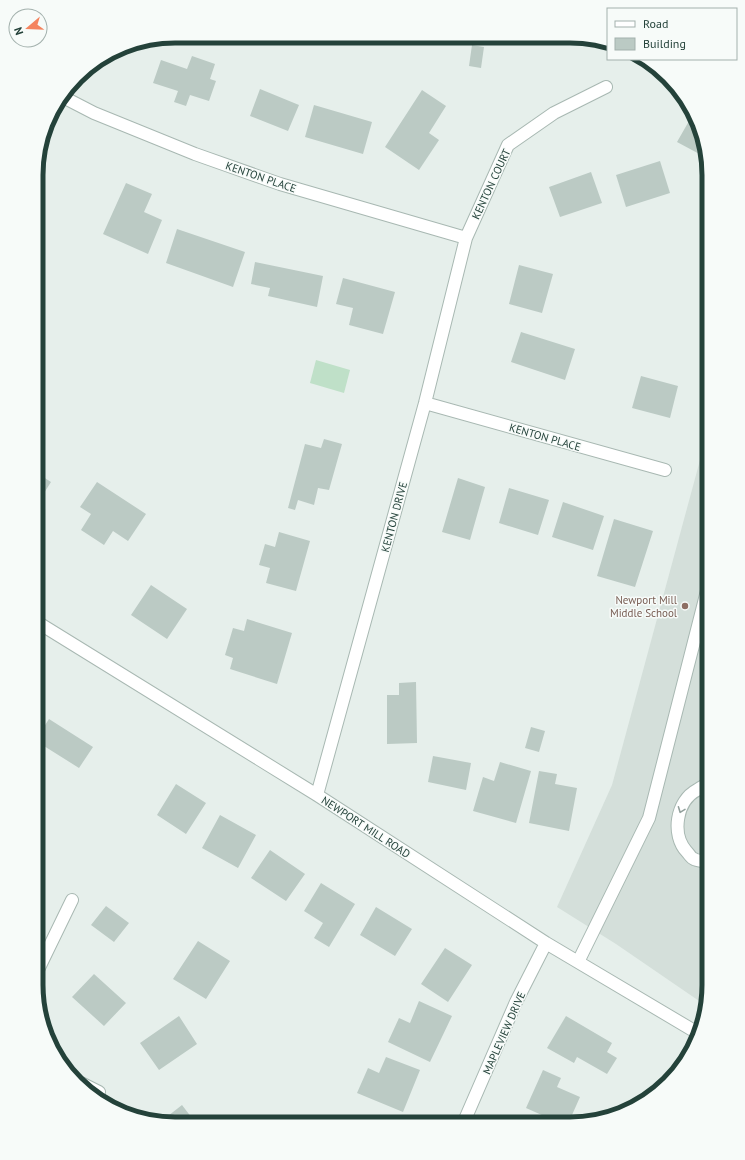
<svg xmlns="http://www.w3.org/2000/svg" width="745" height="1160" viewBox="0 0 745 1160" font-family="'PT Sans',sans-serif">
  <style>
    .built { fill: #d4dfda }
    .green { fill: #bfe0c8 }
    .building { fill: #bbcac4 }
    .lines { fill: none; stroke-linecap: round; stroke-linejoin: round }
    .minor-casing { stroke: #a8b8b2; stroke-width: 14 }
    .minor { stroke: #fff; stroke-width: 12 }
    .oneway { stroke: #92a09c }
    .education-dot { fill: #8d6e63; stroke: #f7fbf9; stroke-width: 1.5 }
    .labels { text-anchor: middle; stroke-width: 3; stroke-linejoin: round; paint-order: stroke }
    .street-label { font-size: 11px; fill: #24423a; stroke: #f7fbf9 }
    .education-label { font-size: 11px; fill: #785e54; stroke: #f7fbf9; text-anchor: end }
    .rim { fill: none; stroke: #24423a; stroke-width: 5 }
  </style>
  <rect width="100%" height="100%" fill="#e6efeb"/>
  <path class="built" d="M709,427v567l-4,11 -89,-61 -59,-37 55,-122z"/>
  <path class="green" d="M316,360l34,10 -6,23 -34,-10z"/>
  <path class="building" d="M472,45l12,2 -3,21 -12,-2z
    M192,56l23,8 -5,15 6,2 -7,20 -19,-6 -4,11 -12,-4 4,-11 -25,-8 8,-23 26,9z
    M260,89l39,16 -11,26 -38,-15z
    M422,90l24,16 -17,27 10,7 -20,30 -34,-23z
    M314,105l58,17 -9,32 -58,-17z
    M693,114l5,7 7,36 -28,-15z
    M660,161l10,32 -44,14 -10,-32z
    M591,172l11,31 -42,14 -11,-30z
    M126,183l26,11 -8,18 18,8 -14,34 -45,-20z
    M177,229l68,23 -12,35 -67,-24z
    M255,262l68,14 -6,31 -49,-11 2,-8 -19,-4z
    M519,265l34,9 -11,39 -33,-9z
    M343,278l52,14 -12,42 -34,-9 4,-17 -17,-4z
    M521,332l54,17 -10,31 -54,-18z
    M641,376l37,10 -8,32 -38,-10z
    M324,439l18,5 -13,46 -11,-2 -4,17 -16,-5 -3,10 -7,-2 17,-64 16,4z
    M37,473l14,9 -14,22z
    M458,478l27,9 -15,53 -28,-8z
    M97,482l49,32 -18,27 -15,-10 -9,14 -23,-15 10,-16 -11,-7z
    M509,488l40,12 -11,35 -39,-12z
    M563,502l41,14 -11,34 -41,-13z
    M614,519l39,12 -18,56 -38,-11z
    M279,532l31,9 -14,50 -30,-8 4,-15 -11,-3 6,-21 10,3z
    M151,585l36,24 -20,30 -36,-24z
    M247,619l45,14 -15,51 -47,-15 3,-11 -8,-3 8,-27 11,3z
    M416,682l1,61 -30,1v-49h12v-12z
    M49,719l44,28 -14,21 -43,-27v-2z
    M531,727l14,4 -6,21 -14,-4z
    M433,756l38,7 -5,27 -38,-8z
    M500,762l31,9 -15,52 -43,-12 10,-34 11,4z
    M539,771l18,3 -2,10 22,4 -8,43 -40,-8z
    M176,784l30,19 -20,31 -29,-19z
    M220,815l36,20 -18,33 -36,-20z
    M270,850l35,24 -19,27 -35,-23z
    M321,883l34,21 -26,43 -15,-9 9,-15 -19,-12z
    M106,906l23,17 -15,19 -23,-17z
    M376,907l36,22 -17,27 -35,-21z
    M198,941l32,20 -24,38 -33,-20z
    M445,948l27,17 -24,37 -27,-18z
    M94,974l32,29 -22,23 -32,-29z
    M419,1001l33,15 -22,46 -42,-20 11,-24 11,5z
    M179,1016l18,28 -38,26 -19,-27z
    M566,1016l46,27 -5,9 10,6 -10,16 -30,-17 -3,6 -27,-15z
    M386,1057l34,13 -17,42 -46,-19 11,-25 11,5z
    M543,1070l18,8 -4,9 23,10 -12,27h-6l-36,-16z
    M653,1086l7,5 -16,10z
    M182,1105l13,17 -2,1h-34z"/>
  <g class="lines">
    <g class="minor-casing">
      <path id="minor" d="M63,97l31,16 101,41 85,30 186,54
        M425,403l240,67
        M37,622l280,173 229,148 150,89
        M317,795l108,-392 41,-165 42,-93 46,-32 52,-26
        M709,862c-5,-1 -12,-1 -15,-3 -3,-1 -5,-5 -7,-7 -16,-17 -11,-51 10,-62 4,-3 7,-5 12,-4
        M578,962l71,-144 60,-235
        M36,974l36,-74
        M81,1083l18,9
        M463,1124l53,-122 30,-59"/>
    </g>
    <use href="#minor" class="minor"/>
  </g>
  <defs><path id="oneway-chevron" d="M-2-3.5L2.5 0L-2 3.5" fill="none" stroke-width="1.6" stroke-linecap="round" stroke-linejoin="round"/></defs>
  <use class="oneway" href="#oneway-chevron" transform="translate(681 810) rotate(111)"/>
  <circle class="education-dot" cx="685" cy="606" r="4"/>
  <g class="labels">
    <g class="street-label">
      <text transform="translate(261 177) rotate(19)" y="4">KENTON PLACE</text>
      <text transform="translate(491 184) rotate(-65)" y="4">KENTON COURT</text>
      <text transform="translate(545 437) rotate(16)" y="4">KENTON PLACE</text>
      <text transform="translate(394 517) rotate(-75)" y="4">KENTON DRIVE</text>
      <text transform="translate(366 827) rotate(33)" y="4">NEWPORT MILL ROAD</text>
      <text transform="translate(504 1033) rotate(-66)" y="4">MAPLEVIEW DRIVE</text>
    </g>
    <g class="education-label">
      <text x="677" y="604">Newport Mill<tspan x="677" dy="13">Middle School</tspan></text>
    </g>
  </g>
  <path d="M0 0H745V1160H0ZM175 43H570A132 132 0 0 1 702 175V985A132 132 0 0 1 570 1117H175A132 132 0 0 1 43 985V175A132 132 0 0 1 175 43Z" fill="#f7fbf9" fill-rule="evenodd"/>
  <path class="rim" d="M175 43H570A132 132 0 0 1 702 175V985A132 132 0 0 1 570 1117H175A132 132 0 0 1 43 985V175A132 132 0 0 1 175 43Z"/>
  <rect x="607" y="8" width="130" height="52" fill="#f7fbf9" stroke="#a3b1ad"/>
  <rect x="615" y="21" width="20" height="6" fill="#ffffff" stroke="#a3b1ad"/>
  <text x="643" y="28" font-size="12" fill="#24423a">Road</text>
  <rect x="615" y="38" width="20" height="12" fill="#bbcac4" stroke="#a3b1ad"/>
  <text x="643" y="48" font-size="12" fill="#24423a">Building</text>
  <g transform="translate(28 28) rotate(251)"><circle r="19" fill="#f7fbf9" stroke="#a3b1ad"/>
  <path d="M0-3L7 15L0 10L-7 15Z" fill="#f4845f"/>
  <text y="-6" font-size="11" font-weight="bold" text-anchor="middle" fill="#24423a">N</text>
  </g>
</svg>
